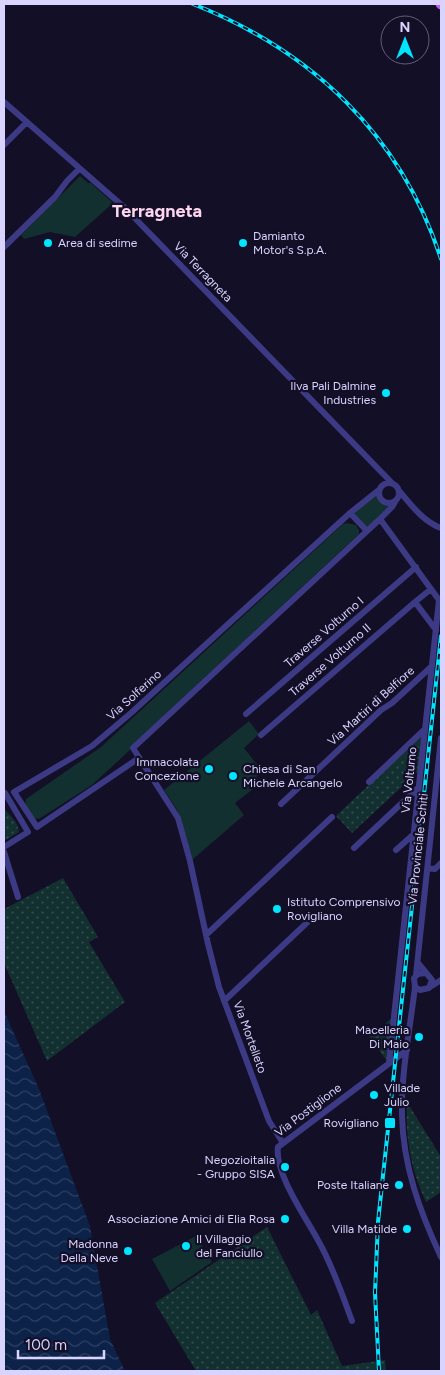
<svg xmlns="http://www.w3.org/2000/svg" width="445" height="1375" viewBox="0 0 445 1375" font-family="Figtree,sans-serif">
  <style>
    .grass { fill: url(#grass-dots) }
    .park { fill: #12302f }
    .water { fill: url(#water-waves) }
    .lines { fill: none; stroke-linecap: round; stroke-linejoin: round }
    .minor { stroke: #3d3a85; stroke-width: 6 }
    .major { stroke: #c25bff; stroke-width: 9 }
    .rail-casing { stroke: #00e5ff; stroke-width: 4 }
    .rail { stroke: #130f26; stroke-width: 2; stroke-dasharray: 5.5; stroke-linecap: butt }
    .poi-dot { fill: #00e5ff; stroke: #130f26; stroke-width: 2 }
    .labels { text-anchor: middle; stroke-width: 4.5; stroke-linejoin: round; paint-order: stroke }
    .poi-label { font-size: 12px; fill: #d9d4ff; stroke: #130f26; text-anchor: end }
    .street-label { font-size: 12px; fill: #d9d4ff; stroke: #130f26 }
    .district-label { font-size: 18px; font-weight: bold; fill: #ffd6f0; stroke: #130f26 }
  </style>
  <defs>
    <pattern id="grass-dots" width="8" height="8" patternUnits="userSpaceOnUse" patternTransform="scale(1.25)"><rect width="8" height="8" fill="#12302f"/><path d="M2 2h.1M6 6h.1" fill="none" stroke="#344d4e" stroke-width="1.8" stroke-linecap="round"/></pattern>
    <pattern id="water-waves" width="16" height="10" patternUnits="userSpaceOnUse" patternTransform="scale(1.25)"><rect width="16" height="10" fill="#0c2248"/><path d="M0 5q4-4 8 0t8 0" fill="none" stroke="#2f4163"/></pattern>
  </defs>
  <rect width="100%" height="100%" fill="#130f26"/>
  <path class="grass" d="M423,733l-4,38 -67,62 -16,-17z
    M5,810c7,7 13,12 14,22l-15,9z
    M63,878l35,59 -9,5 36,60 -78,59 -43,-98v-54z
    M393,1017l-6,44 -18,-24z
    M407,1102l34,55v35l-15,10c-15,-31 -21,-65 -19,-100z
    M267,1227l44,88 6,-5 25,56 43,-6 1,11h-190l-41,-68z"/>
  <path class="park" d="M80,176l8,7h3l22,20 -38,34 -25,-5 -26,7 -3,-4z
    M379,493l4,8 5,3 7,-2 -28,29 -17,-18z
    M347,523l9,2 3,5v4l-227,211 -2,5 -38,35 -50,32 -4,2 -4,-1 -9,-12 1,-7 75,-52 242,-223z
    M249,721l10,13 -15,14 19,24 -7,5 5,6 -26,20 9,12 -52,45 -10,-38 -5,-12 -13,-20z
    M196,1236l16,26 -42,29 -18,-32z"/>
  <path class="water" d="M4,1011l35,78 51,137 20,113 15,32h-121z"/>
  <g class="lines">
    <path class="minor" d="M4,102l121,106 267,275
      M4,145l23,-23
      M4,247l51,-50 12,-16 12,-12
      M379 493a10 10 0 1 1 20 0a10 10 0 1 1-20 0Z
      M400,492c11,13 24,30 41,36
      M350,513l17,18
      M380,519l59,81 -50,463
      M415,602l16,-13
      M246,714l170,-147
      M261,735l154,-133 21,28
      M139,758l-102,69 -23,-35 78,-46 39,-33 95,-87 124,-113 30,-24
      M369,782l56,-53
      M281,804l100,-94 11,-7 40,-37
      M4,847l24,-15 -23,-39
      M354,848l65,-61
      M396,850l19,-17
      M4,852l14,45
      M428,868l7,1 6,-6
      M206,935l126,-118
      M418,963l14,17 -3,8 -9,2 -5,-3 -1,-9 4,-4 7,-1
      M416,975l25,-237
      M415,987c-5,42 -14,86 -13,128 1,51 18,97 39,142
      M430,987l11,-7
      M224,1001l89,-84
      M283,1143l-14,-22 -50,-134 -11,-43 -18,-83 -12,-43 -45,-70 247,-229 12,-12 3,-5
      M352,1321c-10,-27 -19,-54 -33,-79 -12,-23 -45,-69 -41,-95l129,-97"/>
    <path class="major" d="M440,4l1,1"/>
    <g class="rail-casing">
      <path id="rail" d="M193,4c119,47 208,131 248,255
        M379,1371l-4,-78 3,-71 63,-586"/>
    </g>
    <use href="#rail" class="rail"/>
  </g>
  <g class="poi-dot">
    <circle cx="48" cy="243" r="5"/>
    <circle cx="243" cy="243" r="5"/>
    <circle cx="386" cy="393" r="5"/>
    <circle cx="209" cy="769" r="5"/>
    <circle cx="233" cy="776" r="5"/>
    <circle cx="277" cy="909" r="5"/>
    <circle cx="419" cy="1037" r="5"/>
    <circle cx="374" cy="1095" r="5"/>
    <rect x="384" y="1117" width="12" height="12" rx="2.5"/>
    <circle cx="285" cy="1167" r="5"/>
    <circle cx="399" cy="1185" r="5"/>
    <circle cx="285" cy="1219" r="5"/>
    <circle cx="407" cy="1229" r="5"/>
    <circle cx="186" cy="1246" r="5"/>
    <circle cx="128" cy="1251" r="5"/>
  </g>
  <g class="labels">
    <g class="poi-label">
      <text x="253" y="240" text-anchor="start">Damianto<tspan x="253" dy="14">Motor's S.p.A.</tspan></text>
      <text x="58" y="247" text-anchor="start">Area di sedime</text>
      <text x="376" y="390">Ilva Pali Dalmine<tspan x="376" dy="14">Industries</tspan></text>
      <text x="199" y="766">Immacolata<tspan x="199" dy="14">Concezione</tspan></text>
      <text x="243" y="773" text-anchor="start">Chiesa di San<tspan x="243" dy="14">Michele Arcangelo</tspan></text>
      <text x="287" y="906" text-anchor="start">Istituto Comprensivo<tspan x="287" dy="14">Rovigliano</tspan></text>
      <text x="409" y="1034">Macelleria<tspan x="409" dy="14">Di Maio</tspan></text>
      <text x="384" y="1092" text-anchor="start">Villade<tspan x="384" dy="14">Julio</tspan></text>
      <text x="379" y="1127">Rovigliano</text>
      <text x="275" y="1164">Negozioitalia<tspan x="275" dy="14">- Gruppo SISA</tspan></text>
      <text x="389" y="1189">Poste Italiane</text>
      <text x="275" y="1223">Associazione Amici di Elia Rosa</text>
      <text x="397" y="1233">Villa Matilde</text>
      <text x="196" y="1243" text-anchor="start">Il Villaggio<tspan x="196" dy="14">del Fanciullo</tspan></text>
      <text x="118" y="1248">Madonna<tspan x="118" dy="14">Della Neve</tspan></text>
    </g>
    <g class="street-label">
      <text transform="translate(203 272) rotate(46)" y="4">Via Terragneta</text>
      <text transform="translate(324 632) rotate(-41)" y="4">Traverse Volturno I</text>
      <text transform="translate(330 660) rotate(-41)" y="4">Traverse Volturno II</text>
      <text transform="translate(134 695) rotate(-42)" y="4">Via Solferino</text>
      <text transform="translate(371 706) rotate(-42)" y="4">Via Martiri di Belfiore</text>
      <text transform="translate(409 780) rotate(-84)" y="4">Via Volturno</text>
      <text transform="translate(418 849) rotate(-84)" y="4">Via Provinciale Schiti</text>
      <text transform="translate(250 1037) rotate(70)" y="4">Via Mortelleto</text>
      <text transform="translate(308 1110) rotate(-37)" y="4">Via Postiglione</text>
    </g>
    <g class="district-label">
      <text x="157" y="217">Terragneta</text>
    </g>
  </g>
  <rect width="445" height="1375" fill="none" stroke="#d9d4ff" stroke-width="10"/>
  <g transform="translate(405 40)"><circle r="24" fill="#130f26" stroke="#625e7d"/>
  <path d="M0-4L9 19L0 12L-9 19Z" fill="#00e5ff"/>
  <text y="-8" font-size="14" font-weight="bold" text-anchor="middle" fill="#d9d4ff">N</text>
  </g>
  <path d="M18 1350v8h86v-8" fill="none" stroke="#d9d4ff" stroke-width="2.5"/>
  <text x="25" y="1350" font-size="15" fill="#d9d4ff" stroke="#130f26" stroke-width="4" paint-order="stroke">100 m</text>
</svg>
